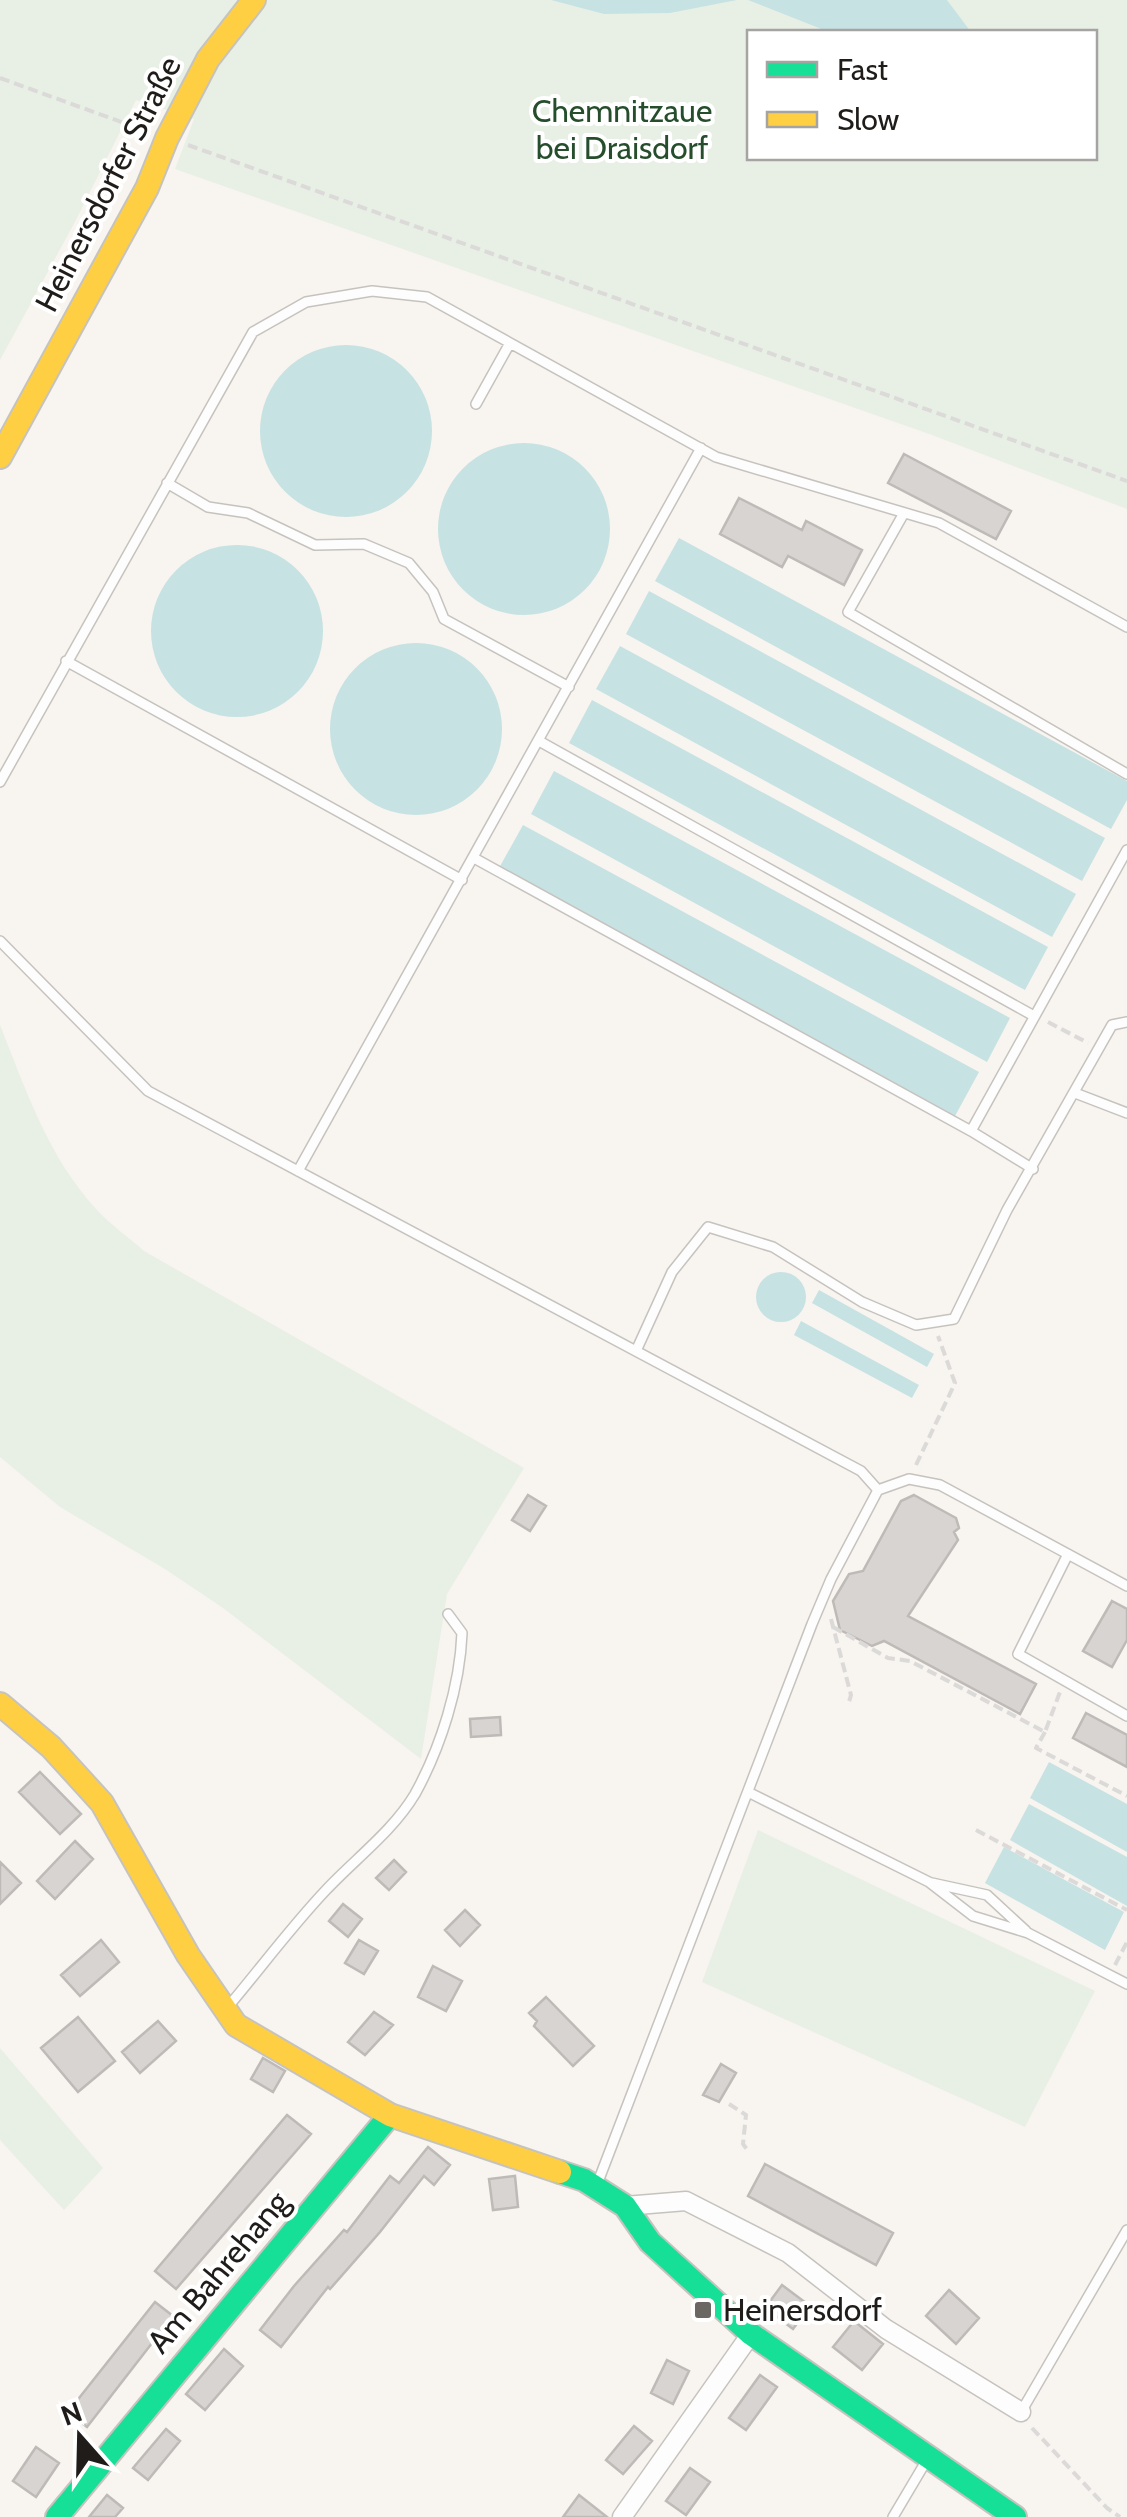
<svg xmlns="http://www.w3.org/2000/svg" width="1127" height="2517" viewBox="0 0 1127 2517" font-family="Cabin,sans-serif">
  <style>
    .green { fill: #e8f0e5; fill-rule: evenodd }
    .water { fill: #c7e2e3 }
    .building { fill: #d8d4d1; stroke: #bebab7; stroke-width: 2.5 }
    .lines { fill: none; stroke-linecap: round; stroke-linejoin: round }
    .lane-casing { stroke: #c6c3bf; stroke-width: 12 }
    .street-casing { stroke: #c6c3bf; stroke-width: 21 }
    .fast-casing { stroke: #c6c3bf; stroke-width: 26 }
    .slow-casing { stroke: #c6c3bf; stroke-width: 26 }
    .path { stroke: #dbdad9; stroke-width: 4; stroke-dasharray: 10 5; stroke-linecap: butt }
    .lane { stroke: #fefdfd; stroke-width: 9 }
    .street { stroke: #fefdfd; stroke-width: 18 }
    .fast { stroke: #16e098; stroke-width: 22 }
    .slow { stroke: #ffcf43; stroke-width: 22 }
    .poi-dot { fill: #6b6864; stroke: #fff; stroke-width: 4 }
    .labels { text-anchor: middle; stroke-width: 8; stroke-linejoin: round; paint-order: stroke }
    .park-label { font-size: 32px; fill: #264e2c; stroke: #fff }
    .street-label { font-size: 32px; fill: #1f1c19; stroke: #fff }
    .poi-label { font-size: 32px; fill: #1f1c19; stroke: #fff; text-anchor: start }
  </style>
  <rect width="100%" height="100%" fill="#f8f4ef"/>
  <path class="green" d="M0,0h1127v509l-195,-74 -757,-266 19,-50 -58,-19 -60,120 -76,140zM750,32h344v126h-344z
    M0,1025c26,65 48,132 97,185 14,15 31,27 47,41l380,217 -77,126 -26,165 -198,-151 -58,-39 -105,-62 -60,-50z
    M758,1830l337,161 -70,136 -323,-145z
    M0,2048l103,120 -39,42 -64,-70z"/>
  <path class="water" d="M551,0h186l-67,13 -66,1z
    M748,0h199l24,32h-142z
    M260 431a86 86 0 1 1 172 0a86 86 0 1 1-172 0Z
    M438 529a86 86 0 1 1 172 0a86 86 0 1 1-172 0Z
    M679,538l448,243v19l-16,29 -456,-248z
    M151 631a86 86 0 1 1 172 0a86 86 0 1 1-172 0Z
    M649,591l456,247 -23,43 -456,-247z
    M330 729a86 86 0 1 1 172 0a86 86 0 1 1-172 0Z
    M620,646l456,248 -24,43 -456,-248z
    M592,700l456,247 -23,43 -456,-247z
    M554,771l456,247 -23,44 -456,-248z
    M523,825l456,247 -24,44 -456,-248z
    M756 1297a25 25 0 1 1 50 0a25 25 0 1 1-50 0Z
    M819,1290l115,64 -7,13 -115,-64z
    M801,1321l118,64 -7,13 -118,-63z
    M1049,1762l78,42v48l-97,-54z
    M1029,1804l98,53v49l-117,-66z
    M1004,1847l120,65 -19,38 -120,-67z"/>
  <path class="building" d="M904,454l107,57 -15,28 -108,-56z
    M739,498l63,32 4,-9 56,29 -18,35 -56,-29 -6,11 -62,-33z
    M528,1495l18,11 -16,25 -18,-11z
    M914,1495l42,23 3,10 -5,4 4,8 -50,76 128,68 -16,30 -136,-73 -12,5 -32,-16 -7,-29 16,-27 14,-3 38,-70z
    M1112,1601l15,8v31l-15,27 -29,-16z
    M1086,1713l41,22v32l-54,-29z
    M500,1717l1,18 -30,2 -1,-18z
    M40,1772l41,42 -21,20 -41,-42z
    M75,1841l18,18 -38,40 -18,-18z
    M394,1860l12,12 -17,18 -13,-12z
    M0,1862l21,21 -21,21z
    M343,1904l19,15 -14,18 -19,-16z
    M465,1910l15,15 -20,21 -15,-16z
    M101,1940l18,22 -39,34 -19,-21z
    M359,1940l19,11 -14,23 -19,-11z
    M433,1966l29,15 -16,30 -28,-14z
    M546,1997l48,49 -21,20 -39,-40 3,-5 -8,-8z
    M374,2012l19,13 -28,30 -17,-13z
    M78,2017l37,44 -37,31 -37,-44z
    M158,2021l18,20 -36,32 -18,-21z
    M263,2058l22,13 -12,21 -22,-13z
    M721,2064l15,9 -17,29 -16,-7z
    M287,2115l24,19 -135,155 -21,-18z
    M428,2147l22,18 -16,20 -10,-9 -44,56 -50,57 -2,-2 -47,60 -21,-17 34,-44 50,-56 3,2 43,-56 9,7z
    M765,2164l128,69 -17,32 -128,-69z
    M515,2176l3,31 -25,3 -4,-31z
    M782,2285l28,21 -17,23 -28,-21z
    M949,2290l30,28 -23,26 -30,-28z
    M155,2302l18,14 -86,111 -19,-15z
    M854,2321l29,23 -21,26 -29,-23z
    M224,2349l19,17 -38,44 -19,-16z
    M667,2360l22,11 -16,33 -22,-11z
    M760,2375l17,12 -31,43 -17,-12z
    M634,2426l18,15 -29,33 -17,-14z
    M166,2429l14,12 -32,39 -15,-12z
    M36,2447l23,16 -23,34 -23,-16z
    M690,2468l20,14 -24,33 -20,-14z
    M107,2495l16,13 -8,9h-26z
    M579,2495l28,22h-44z"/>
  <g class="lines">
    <g class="lane-casing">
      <path id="lane" d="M476,404l34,-61
        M167,483l41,24 40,6 67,32 49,-1 45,19 24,29 11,27 125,68
        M904,513l-56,99 279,162
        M66,661l396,219
        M539,741l495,275
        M0,782l253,-450 53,-30 66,-11 55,6 289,160 223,66 188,104
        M474,858l497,273
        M0,941l148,150 713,380 17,19 -47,89 -19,45 -216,563
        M1075,1093l52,20
        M1033,1169l-62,-38 156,-281
        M298,1171l403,-723
        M636,1351l36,-79 36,-45 65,20 89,55 54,23 38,-6 53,-109 105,-185 15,-3
        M878,1490l31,-11 31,6 187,101
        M1068,1554l-50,100 109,62
        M748,1792l181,90 44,34 55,17 99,51
        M932,1883l55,12 39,36
        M227,2008c33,-39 64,-81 99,-118 29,-31 67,-59 89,-96 26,-47 45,-108 47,-161l-14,-19
        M1021,2412l106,-182
        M893,2517l35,-59"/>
    </g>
    <g class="street-casing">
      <path id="street" d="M625,2206l61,-5 102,52 98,76 135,83
        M622,2517l129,-183"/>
    </g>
    <g class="fast-casing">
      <path id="fast" d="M560,2172l24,8 41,26 25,36 101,92 264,183
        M57,2517l333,-402"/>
    </g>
    <g class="slow-casing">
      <path id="slow" d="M0,457l147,-269 20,-50 41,-79 46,-59
        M0,1704l51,43 51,56 86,152 48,70 154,90 170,57"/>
    </g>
    <path class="path" d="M0,78l146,53
      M188,145l939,336
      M1048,1022l40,21
      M916,1465l39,-82 -17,-47
      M831,1619l20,76 -2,7
      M833,1627l55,31 22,3 135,71 15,-40
      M1045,1732l-9,16 91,48
      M976,1830l151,80
      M1115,1965l12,-23
      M729,2104l17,11 -3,29 6,8
      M1032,2428l75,80 13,9"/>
    <use href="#lane" class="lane"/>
    <use href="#street" class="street"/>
    <use href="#fast" class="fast"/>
    <use href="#slow" class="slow"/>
  </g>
  <rect class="poi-dot" x="693" y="2300" width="20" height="20" rx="5"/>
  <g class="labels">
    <g class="park-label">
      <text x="622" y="122">Chemnitzaue<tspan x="622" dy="37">bei Draisdorf</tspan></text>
    </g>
    <g class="street-label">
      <text transform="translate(108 184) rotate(-63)" y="11">Heinersdorfer Straße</text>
      <text transform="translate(218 2272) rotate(-50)" y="11">Am Bahrehang</text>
    </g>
    <g class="poi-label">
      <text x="723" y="2321">Heinersdorf</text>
    </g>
  </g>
  <rect x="747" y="30" width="350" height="130" fill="#ffffff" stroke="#a5a4a3" stroke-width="2.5"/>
  <rect x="767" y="62" width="50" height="15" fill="#16e098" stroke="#a5a4a3" stroke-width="2.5"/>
  <text x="837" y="80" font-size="30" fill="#1f1c19">Fast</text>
  <rect x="767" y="112" width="50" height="15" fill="#ffcf43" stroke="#a5a4a3" stroke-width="2.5"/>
  <text x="837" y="130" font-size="30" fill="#1f1c19">Slow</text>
  <g transform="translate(80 2437) rotate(340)" stroke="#ffffff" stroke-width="8" paint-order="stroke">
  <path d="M0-8L18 38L0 25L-18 38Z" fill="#1f1c19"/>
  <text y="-15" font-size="28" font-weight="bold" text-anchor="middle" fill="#1f1c19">N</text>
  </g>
</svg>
